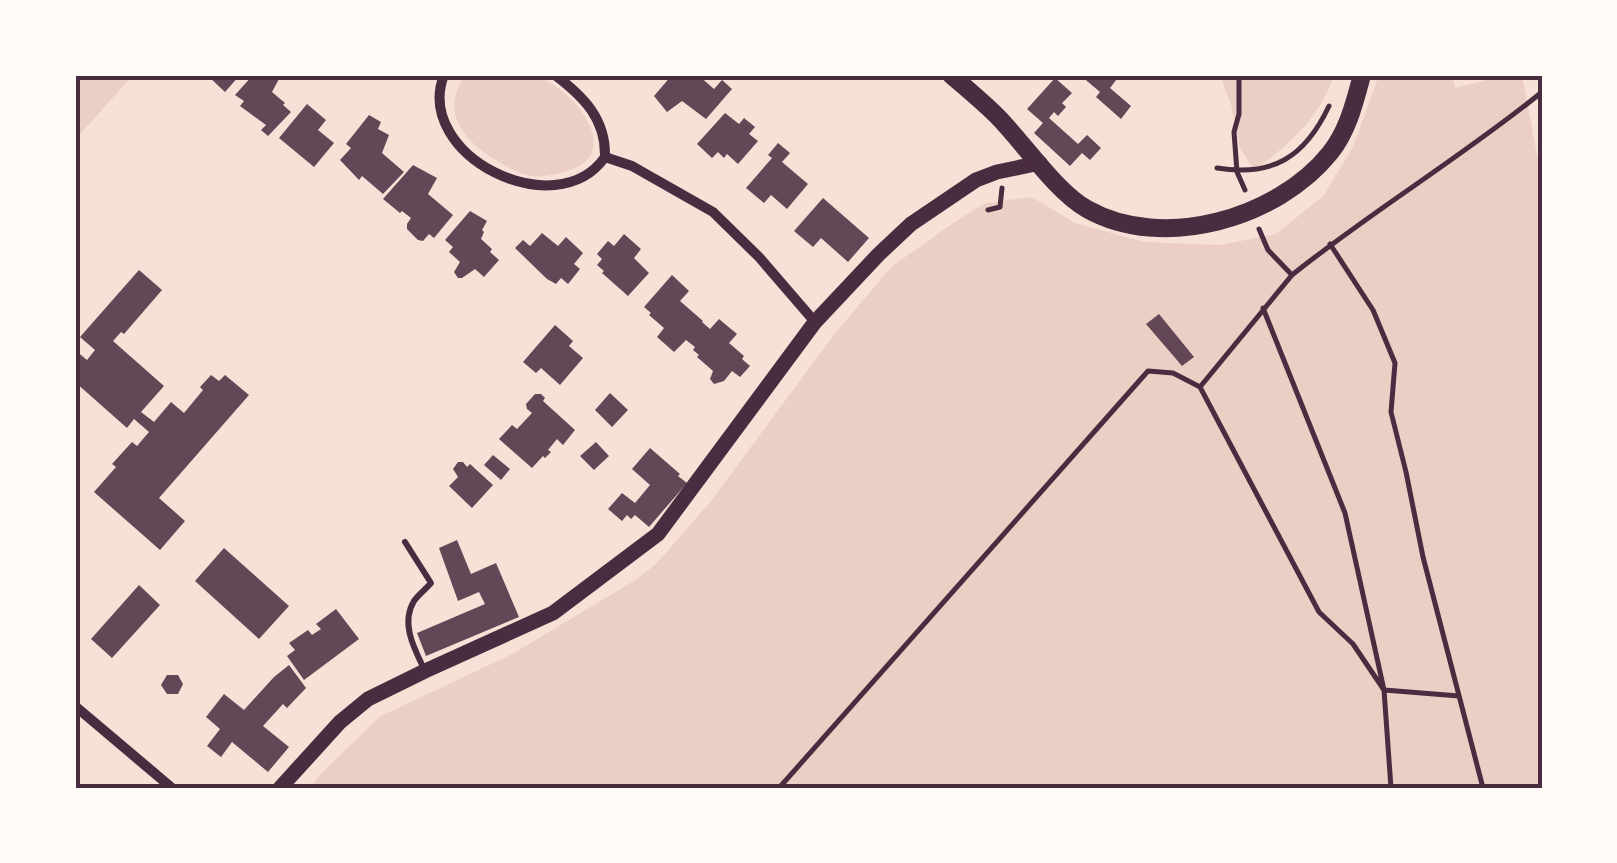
<svg xmlns="http://www.w3.org/2000/svg" width="1617" height="863" viewBox="0 0 1617 863" font-family="'Titillium Web',sans-serif">
  <style>
    .green { fill: #ebcfc5 }
    .building { fill: #644757 }
    .lines { fill: none; stroke-linecap: round; stroke-linejoin: round }
    .path { stroke: #4a2c40; stroke-width: 5 }
    .service { stroke: #4a2c40; stroke-width: 6 }
    .minor { stroke: #4a2c40; stroke-width: 10 }
    .tertiary { stroke: #4a2c40; stroke-width: 15 }
    .secondary { stroke: #4a2c40; stroke-width: 18 }
    .neatline { fill: none; stroke: #4a2c40; stroke-width: 4 }
  </style>
  <rect width="100%" height="100%" fill="#f7e1d7"/>
  <path class="green" d="M75,75h58l-58,65z
    M466,75c20,0 51,-4 69,1 27,6 81,60 49,87 -5,4 -14,7 -21,9 -31,10 -45,2 -72,-15 -30,-20 -51,-47 -25,-82z
    M1220,75h114c-14,43 -45,70 -80,95l-14,-22 -9,-43z
    M1379,75h73l3,13 52,-13h15l20,106v607h-1231l6,-10 62,-61 135,-64 123,-74 19,-15 55,-63 122,-165 58,-69 68,-48 27,-16 46,-6 43,26 69,19 76,3 56,-11 47,-38 30,-49z"/>
  <path class="building" d="M207,75h33l-15,17z
    M253,75h28l-9,17 13,11 -2,2 8,7 -23,24 -7,-6 5,-5 -26,-19 4,-5 -9,-6z
    M672,75h26l16,14 8,-9 10,9 -26,30 -24,-18 -15,11 -13,-16z
    M1080,75h40l-10,13 21,18 -10,13 -25,-22 4,-5z
    M1055,78l17,15 -10,10 4,4 -8,9 -4,-4 -5,6 29,26 9,-9 14,13 -11,12 -8,-7 -12,13 -36,-33 9,-10 -16,-14z
    M307,104l19,16 -8,10 16,13 -20,24 -35,-29z
    M725,113l14,11 5,-6 11,9 -6,7 9,7 -20,23 -11,-10 -3,4 -6,-6 -6,6 -15,-14z
    M369,115l12,7 -3,7 11,6 -7,18 22,19 -21,22 -21,-18 -3,4 -19,-20 11,-12 -5,-4z
    M778,143l12,10 -8,9 26,22 -21,25 -16,-14 -7,8 -18,-15 26,-30 -4,-3z
    M413,165l24,13 -9,16 25,21 -19,23 -5,-4 -6,7 -5,-1 -11,-11v-5l4,-6 -9,-7 -2,2 -17,-14z
    M823,198l46,40 -21,24 -27,-24 -8,9 -19,-16z
    M470,211l17,10 -5,9 2,2 -3,7 11,10 -2,3 9,8 -15,17 -9,-8 -13,9h-4l-4,-6 6,-10 -11,-10 4,-5 -8,-7z
    M542,233l16,13 8,-9 17,16 -9,11 6,5 -12,15 -7,-6 -5,6 -9,-5 -32,-31 8,-8 7,6z
    M624,234l17,15 -7,9 15,15 -21,23 -26,-23 2,-2 -7,-6 5,-6 -5,-5 11,-13 6,5z
    M139,270l23,20 -38,44 -3,-2 -8,9 51,45 -23,26 13,10 17,-20 13,11 19,-23 -3,-3 11,-12 8,6 6,-6 24,20 -90,103 26,23 -25,29 -66,-58 22,-25 -4,-3 20,-22 5,4 12,-14 -15,-13 -7,9 -52,-46v-32l12,10 8,-10 -15,-13z
    M672,275l17,16 -9,10 23,20 -1,1 8,7 9,-10 18,15 -8,9 15,13 -2,3 8,7 -10,11 -8,-6 -8,10 -10,3 -4,-5 3,-8 -16,-14 2,-2 -6,-5 2,-3 -9,-7 -12,12 -17,-15 7,-9 -15,-13 2,-2 -7,-6z
    M1159,314l35,43 -12,9 -36,-42z
    M555,325l18,16 -4,5 14,12 -23,27 -19,-17 -5,5 -13,-11z
    M610,393l18,17 -16,17 -17,-17z
    M535,394h6l4,4 -2,3 32,29 -12,15 -6,-6 -9,11 3,2 -6,6 -2,-2 -11,12 -33,-29 13,-14 5,4 15,-16 -5,-4 -1,-5z
    M596,442l13,14 -15,14 -14,-14z
    M650,448l30,26 -2,2 9,7 -38,44 -14,-12 -4,4 -4,-4 -5,6 -14,-12 14,-16 13,10 15,-18 -18,-16z
    M493,455l17,14 -9,11 -17,-15z
    M458,462h5l4,5 3,-3 23,21 -21,23 -23,-22 9,-9 -5,-8z
    M457,540l14,34 25,-11 23,54 -93,39 -9,-23 68,-29 -6,-12 -21,9 -19,-53z
    M224,548l65,58 -30,33 -64,-58z
    M139,585l21,20 -48,53 -21,-19z
    M336,609l23,30 -55,41 -17,-24 8,-6 -6,-7 19,-13 4,5 9,-6 -5,-5z
    M289,665l17,23 -19,20 -4,-4 -20,22 26,21 -21,25 -36,-30 -11,15 -14,-11 13,-17 -14,-12 18,-23 20,16 30,-33z
    M167,675h11l5,9 -5,10h-11l-6,-9z"/>
  <g class="lines">
    <path class="path" d="M1239,75v39l-5,18 3,40 8,18
      M1217,168c56,9 88,-11 112,-62
      M988,210l12,-3 2,-19
      M1259,229l9,21 24,25c81,-65 170,-118 250,-183
      M1330,244l43,66 22,53 -4,49 15,60 17,85 60,231
      M1263,308l82,205 39,177 75,6
      M1200,387l92,-112
      M779,788l369,-417 25,2 27,14 119,225 34,32 31,46 7,98"/>
    <path class="service" d="M405,542l26,41c-5,6 -13,12 -17,18 -14,23 1,49 11,70"/>
    <path class="minor" d="M444,75c-31,80 112,152 161,82 1,-38 -21,-60 -50,-82
      M605,157l27,9 81,46 46,45 56,65
      M75,706l97,82"/>
    <path class="tertiary" d="M280,788l60,-66 28,-23 57,-28 128,-58 105,-79 157,-212 63,-67 33,-31 65,-44 21,-8 43,-9"/>
    <path class="secondary" d="M951,75c15,13 31,26 46,41 26,26 59,76 90,93 76,43 191,9 243,-56 18,-22 25,-52 32,-78"/>
  </g>
  <rect width="1617" height="863" fill="none" stroke="#fffaf5" stroke-width="155"/>
  <rect x="78" y="78" width="1462" height="708" class="neatline"/>
</svg>
